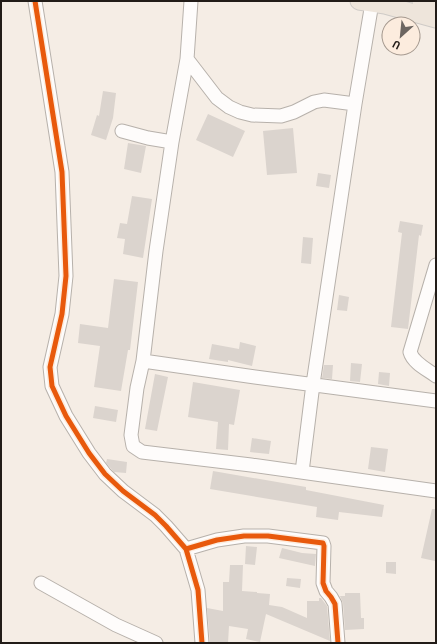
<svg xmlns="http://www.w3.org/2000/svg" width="437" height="644" viewBox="0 0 437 644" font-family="Barlow,sans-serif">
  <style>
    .building { fill: #dbd4ce }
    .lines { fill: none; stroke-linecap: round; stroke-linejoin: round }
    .minor-casing { stroke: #b7b1ab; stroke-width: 15 }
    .major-casing { stroke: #cfcbc7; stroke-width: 19 }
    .minor { stroke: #fefcfb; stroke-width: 13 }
    .major { stroke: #eee5db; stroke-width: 17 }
    .cycleway-casing { stroke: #fcecde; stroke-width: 8 }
    .cycleway { stroke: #e8590c; stroke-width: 5 }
  </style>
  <rect width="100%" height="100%" fill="#f5ede5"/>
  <path class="building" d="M103,91l13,2 -3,25 -7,22 -15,-5 6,-20 2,1z
    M208,114l37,17 -12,26 -37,-17z
    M293,128l4,45 -30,2 -4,-44z
    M128,143l18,3 -5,27 -17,-4z
    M318,173l13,2 -2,13 -13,-2z
    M132,196l20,3 -9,59 -20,-4 2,-15 -8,-1 3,-15 7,1z
    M400,221l23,4 -2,11 -2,-1 -11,94 -17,-2 11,-94 -4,-1z
    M303,237l10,1 -2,26 -10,-1z
    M114,279l24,3 -8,68h-2l-7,41 -27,-4 6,-41 -22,-3 2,-19 28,4z
    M339,295l10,2 -2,14 -10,-1z
    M240,342l16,4 -4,20 -24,-6v2l-19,-3 3,-15 27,5z
    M351,363l11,1 -2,18 -10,-1z
    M324,365h9l-1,14 -10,-1z
    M379,372l11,1 -1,13 -11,-2z
    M155,374l13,3 -11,54 -12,-2z
    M193,382l47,8 -6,35 -5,-1 -1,26 -12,-1 2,-27 -30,-5z
    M95,406l23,4 -2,12 -23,-4z
    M252,438l19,3 -2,13 -19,-2z
    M371,447l17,2 -3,23 -17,-3z
    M107,459l20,3 -1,11 -12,-1 -8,-9z
    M213,471l93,16v3l78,15 -2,12 -43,-5 -1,8 -22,-3 1,-10 -107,-18z
    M432,509h4v46l-1,6 -14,-3z
    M246,546l11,1 -2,18 -10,-1z
    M282,548l20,5 14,1 -1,12 -36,-8z
    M386,562h10v12l-10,-1z
    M230,565h13l-1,26 15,1v1l13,1 -1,11 13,2 25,11v-17h12v-3h2l6,8 3,35 -64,-27 -6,28 -14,-3 2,-10 -19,-3 -1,17 -18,-1 -3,-34 16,3v-29h6z
    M287,578l14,1 -1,9 -14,-2z
    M345,593h15l1,25h3v11l-19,1 -2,-27 -3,-7h5z"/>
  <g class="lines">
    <g class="minor-casing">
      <path id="minor" d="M35,1l27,171 4,104 -4,38 -12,53 2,19 14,30 23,37 16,21 18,17 32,24 11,11 20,23 12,41 4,53
        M191,1l-4,58 -15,83 -16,109 -13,110 -6,27 -6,47 2,11 9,6 109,13 185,26
        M187,59l30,39 12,9 11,5 12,3 29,1 13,-4 20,-10 10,-2 31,4
        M122,131l26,7 24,4
        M436,265l-26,87c3,11 18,18 26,24
        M143,361l112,16 181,24
        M302,472l11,-88 42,-280 17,-101
        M186,549l31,-9 27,-4h24l55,7 1,3 -1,37 3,8 5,6 4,7 3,39
        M41,583l75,42 40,18"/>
    </g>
    <g class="major-casing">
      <path id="major" d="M359,1l26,4 51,14
        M421,1l15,4"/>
    </g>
    <use href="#minor" class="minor"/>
    <use href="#major" class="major"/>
    <g class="cycleway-casing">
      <path id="cycleway" d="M35,1l27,171 4,104 -4,38 -12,53 2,19 14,30 23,37 16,21 18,17 32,24 11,11 20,23 12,41 4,53
        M186,549l31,-9 27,-4h24l55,7 1,3 -1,37 3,8 5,6 4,7 3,39"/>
    </g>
    <use href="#cycleway" class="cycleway"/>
  </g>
  <rect width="437" height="644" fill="none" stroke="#221c18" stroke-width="4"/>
  <g transform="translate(401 36) rotate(207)"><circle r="19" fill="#fcecde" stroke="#a5998f"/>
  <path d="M0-3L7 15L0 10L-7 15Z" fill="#6c6560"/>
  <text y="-6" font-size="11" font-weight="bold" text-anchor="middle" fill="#221c18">U</text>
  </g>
</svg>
